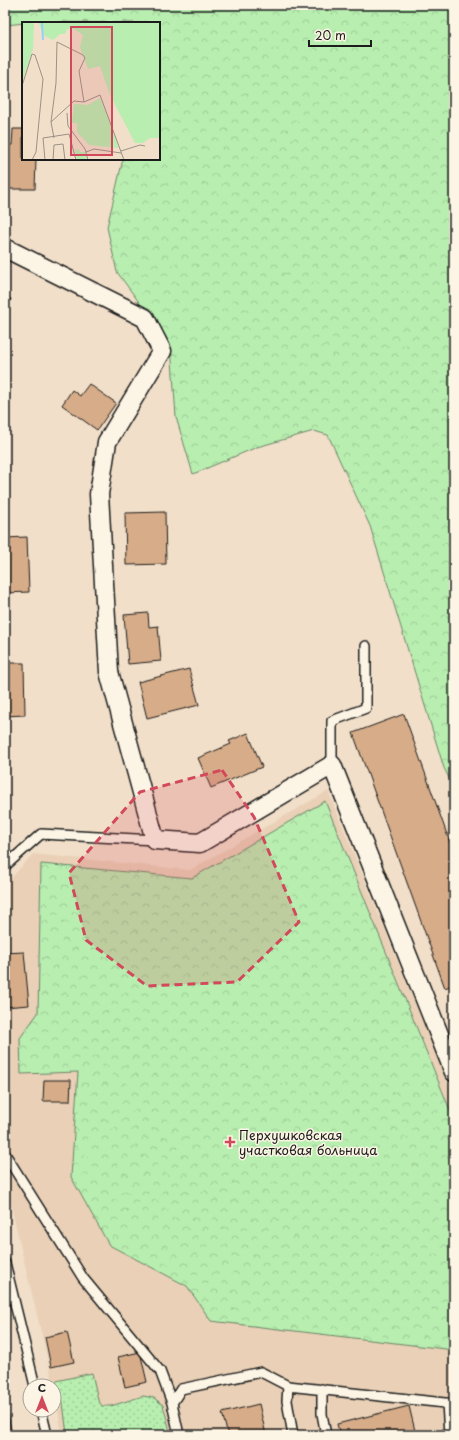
<svg xmlns="http://www.w3.org/2000/svg" width="459" height="1440" viewBox="0 0 459 1440" font-family="'Playpen Sans',sans-serif">
  <style>
    .built { fill: #e9d0b6 }
    .grass { fill: url(#grass-dots); stroke: #6a8566 }
    .forest { fill: url(#forest-crowns); stroke: #6a8566 }
    .building { fill: #d7ac88; stroke: #1c1c1c }
    .lines { fill: none; stroke-linecap: round; stroke-linejoin: round }
    .lane-casing { stroke: #1c1c1c; stroke-width: 12 }
    .street-casing { stroke: #1c1c1c; stroke-width: 21 }
    .lane { stroke: #fcf5e5; stroke-width: 9 }
    .street { stroke: #fcf5e5; stroke-width: 18 }
    .marked { fill: #d1495b; fill-opacity: 0.2; stroke: #d1495b; stroke-width: 3; stroke-dasharray: 8 5; stroke-linejoin: round }
    .poi-dot { fill: #d1495b; stroke: #fcf5e5; stroke-width: 1.5 }
    .labels { text-anchor: middle; stroke-width: 3; stroke-linejoin: round; paint-order: stroke }
    .poi-label { font-size: 13px; fill: #1c1c1c; stroke: #fcf5e5; text-anchor: start }
    .inset-river { fill: none; stroke: #95d0f5; stroke-width: 2 }
    .inset-road { fill: none; stroke: #9c9184; stroke-width: 1 }
    .view { fill: #d1495b; fill-opacity: 0.15; stroke: #d1495b; stroke-width: 2 }
    .inset-edge { fill: none; stroke: #1c1c1c; stroke-width: 2 }
  </style>
  <defs>
    <pattern id="grass-dots" width="8" height="8" patternUnits="userSpaceOnUse"><rect width="8" height="8" fill="#b8eeb0"/><path d="M2 2h.1M6 6h.1" fill="none" stroke="#9ecc97" stroke-width="1.8" stroke-linecap="round"/></pattern>
    <pattern id="forest-crowns" width="20" height="18" patternUnits="userSpaceOnUse"><rect width="20" height="18" fill="#b8eeb0"/><path d="M2 6a3 3 0 1 1 6 0M12 15a3 3 0 1 1 6 0" fill="none" stroke="#9ecc97"/></pattern>
  </defs>
  <rect width="100%" height="100%" fill="#f1dfc9"/>
  <filter id="ink" filterUnits="userSpaceOnUse"><feTurbulence type="fractalNoise" baseFrequency=".025" numOctaves="2"/><feDisplacementMap in="SourceGraphic" scale="8" xChannelSelector="R" yChannelSelector="G"/><feConvolveMatrix kernelMatrix="1 2 1 2 8 2 1 2 1" color-interpolation-filters="sRGB"/></filter>
  <g filter="url(#ink)">
    <path class="built" d="M328,791l126,308v336h-392l-8,-49 -48,-201h-1v-300l28,-31 157,16z"/>
    <path class="grass" d="M92,1373l6,27 4,6h9l32,-10 11,2 9,7 8,30h-104l-4,-32 -7,-22z"/>
    <path class="forest" d="M5,5h449v783l-10,-20 -74,-242 -42,-91 -14,-4 -57,16 -64,27 -17,-57 -5,-71 -54,-74 -10,-45 16,-68h36v-136l-124,-1 -30,3z
      M325,801l129,319v230l-243,-29 -24,-35 -78,-41 -38,-68 7,-105 -57,2 -1,-36 18,-25 3,-149 151,14z"/>
    <path class="building" d="M13,129h10v30h13l-1,30h-30v-44h7z
      M5,296l6,3 -6,12z
      M89,384l27,19 -19,27 -35,-25 10,-15 8,6z
      M165,512l1,52 -40,1 -1,-52z
      M27,537l2,55 -24,1v-55z
      M148,613l1,14 9,-1 3,35 -33,3 -4,-49z
      M6,663h18l1,52 -20,1z
      M189,669l10,36 -52,13 -9,-36z
      M404,714l50,140v130l-9,4 -92,-255z
      M248,733l14,34 -51,21 -13,-30 33,-14 -2,-3z
      M24,952l5,53 -24,2v-54z
      M44,1080h27l-1,21h-27z
      M67,1332l7,30 -23,5 -6,-30z
      M140,1352l7,30 -22,5 -7,-30z
      M5,1398l7,37h-7z
      M259,1404l7,31h-38l-6,-22z
      M409,1406l7,29h-76l-3,-11z"/>
    <g class="lines">
      <g class="lane-casing">
        <path id="lane" d="M332,765v-44l34,-13v-62
          M5,866l36,-32 114,6
          M5,1154l78,124 77,93 12,32 7,32
          M5,1263l30,123
          M288,1386l-1,15 6,34
          M322,1389v25l4,21
          M172,1403l9,-14 80,-17 27,14 166,18
          M447,1403l2,32
          M41,1410l6,25"/>
      </g>
      <g class="street-casing">
        <path id="street" d="M5,248l140,70 17,33 -55,91 -8,52 10,178 46,168 45,3 132,-78 122,307"/>
      </g>
      <use href="#lane" class="lane"/>
      <use href="#street" class="street"/>
    </g>
  </g>
  <path class="marked" d="M222,770l32,47 45,105 -62,60 -90,4 -61,-46 -17,-67 71,-81z"/>
  <path class="poi-dot" d="M228 1136h4v4h4v4h-4v4h-4v-4h-4v-4h4z"/>
  <g class="labels">
    <g class="poi-label">
      <text x="239" y="1140">Перхушковская<tspan x="239" dy="15">участковая больница</tspan></text>
    </g>
  </g>
  <g transform="translate(22 22)">
    <rect width="138" height="138" fill="#f1dfc9"/>
    <path d="M0,0h10l2,2 -1,25 -11,33zM57,127l1,3h5l2,8h-10l-2,-10z" fill="#b8eeb0"/>
    <path d="M16,0h122v116h-10l-7,5h-8l-25,-48 -10,-29 -12,3 -8,-22 3,-12 -9,-6h-7l-2,5h-5l-7,6 -8,-4zM78,76l16,40 2,10 -29,-3 -12,-13v-9h-5l2,-19 14,1z" fill="#b8eeb0"/>
    <path class="inset-river" d="M20,0l1,18"/>
    <path class="inset-road" d="M0,64l10,-32 3,1 8,24 -7,73 -4,8M45,91l1,13 17,23 3,11M29,100l23,-21 10,1M32,116l-3,-16 5,-39 1,-41 26,13 2,3 -6,13 5,31 16,-7 24,65M99,129l19,-6 5,1M64,130l8,-3 27,4M23,138l-2,-22 26,-4 7,26M31,138l1,-15 9,-1 2,16"/>
    <path class="view" d="M49,5h41v128h-41z"/>
    <rect width="138" height="138" class="inset-edge"/>
  </g>
  <rect width="459" height="1440" fill="none" stroke="#fcf5e5" stroke-width="20"/>
  <rect x="10" y="10" width="439" height="1420" fill="none" stroke="#1c1c1c" stroke-width="1.5" filter="url(#ink)"/>
  <g transform="translate(42 1398)"><circle r="19" fill="#fcf5e5" stroke="#a29e95"/>
  <path d="M0-3L7 15L0 10L-7 15Z" fill="#d1495b"/>
  <text y="-6" font-size="11" font-weight="bold" text-anchor="middle" fill="#1c1c1c">С</text>
  </g>
  <path d="M309 40v6h62v-6" fill="none" stroke="#1c1c1c" stroke-width="2"/>
  <text x="315" y="40" font-size="12" fill="#1c1c1c" stroke="#fcf5e5" stroke-width="3" paint-order="stroke">20 m</text>
</svg>
